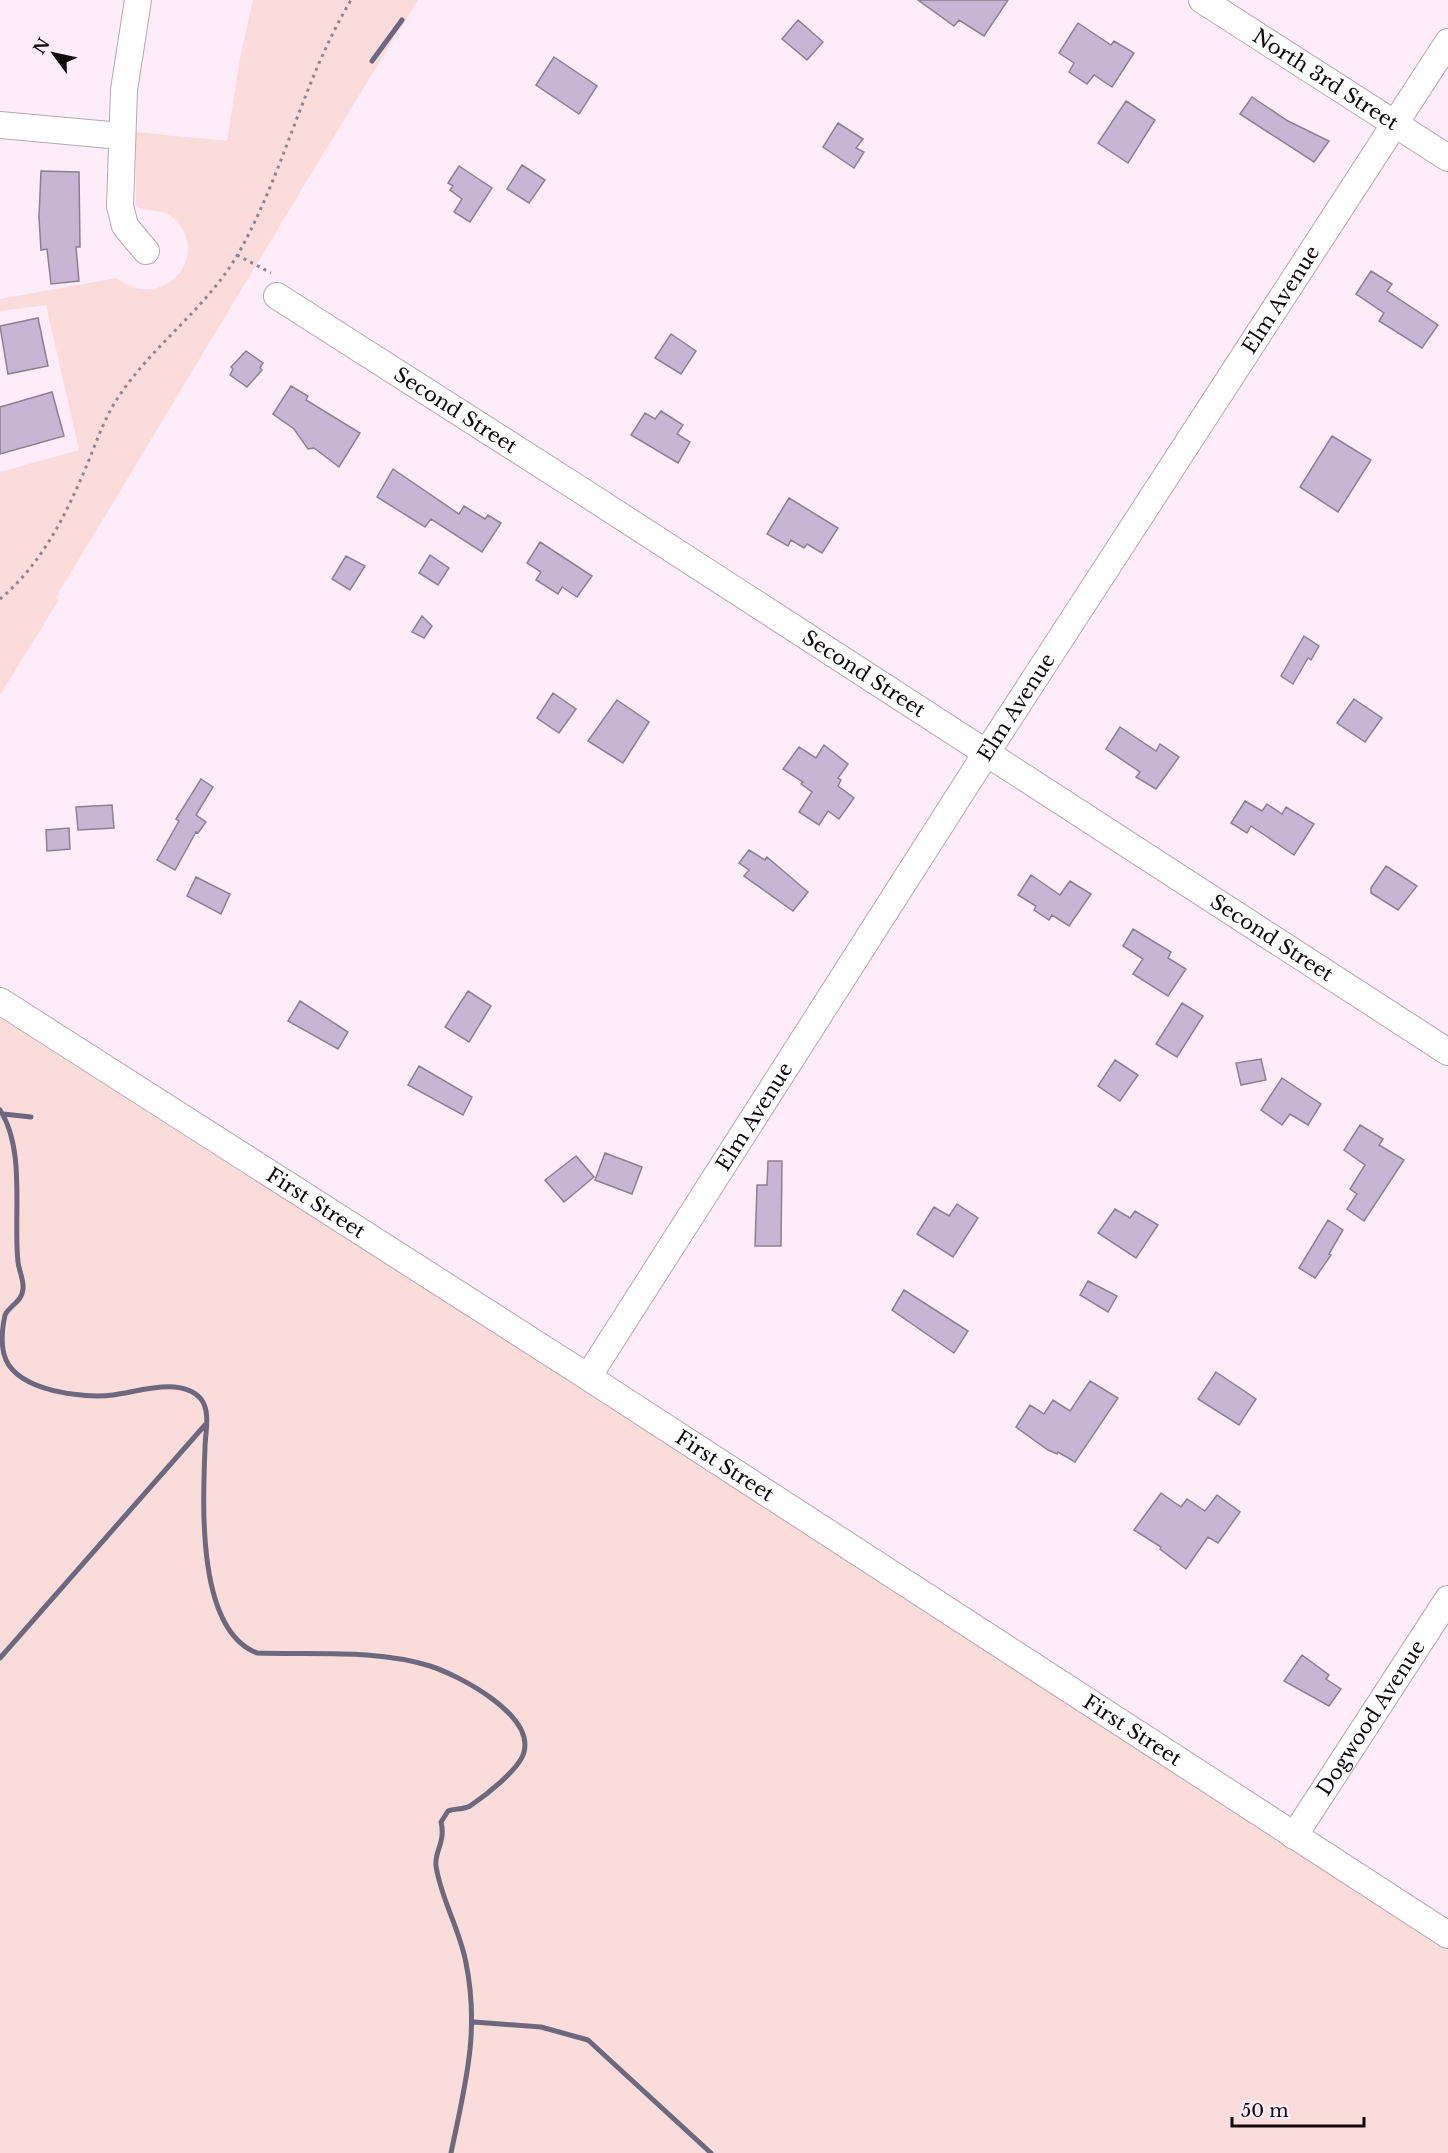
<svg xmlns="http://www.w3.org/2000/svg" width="1448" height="2153" viewBox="0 0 1448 2153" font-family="'Libre Baskerville',serif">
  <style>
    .green { fill: #fadcda }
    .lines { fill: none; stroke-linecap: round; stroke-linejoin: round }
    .stream { stroke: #6c687f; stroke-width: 5 }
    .building { fill: #c8b5d3; stroke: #8b8191; stroke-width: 1.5 }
    .minor-casing { stroke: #b8a6b2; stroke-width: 28 }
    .path { stroke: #93858e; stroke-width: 3; stroke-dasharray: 3 4.5; stroke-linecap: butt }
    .minor { stroke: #fff; stroke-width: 26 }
    .labels { text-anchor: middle; stroke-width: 4.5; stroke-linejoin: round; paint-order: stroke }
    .street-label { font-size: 20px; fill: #100a0e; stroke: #ffecf9 }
  </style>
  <rect width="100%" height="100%" fill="#ffecf9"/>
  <path class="green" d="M253,0h165c-123,198 -241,398 -362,597l3,3 -59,95v-223l79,-22 -33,-145 -46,6v-12l117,-21c38,33 91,-12 63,-53 -14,-21 -35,-10 -44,-20v-73l91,9 13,-83z
    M0,1010l814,526 634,414v203h-1448z"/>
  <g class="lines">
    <path class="stream" d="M372,61l30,-41
      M0,1110c26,40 13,106 18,152 1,9 6,18 5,27 -1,13 -13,16 -18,26 -3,14 -5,31 1,45 14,31 77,39 107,35 25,-3 68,-19 88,4 10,13 4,34 4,49 -2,54 -9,182 52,205 57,2 118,-4 173,13 28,9 104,48 94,86 -4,17 -39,44 -54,54 -7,4 -15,2 -22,5l-7,11c5,20 -7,30 -5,44 5,33 24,64 30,97 14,69 -1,122 -15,190
      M3,1114l28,3
      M0,1658l205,-233
      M474,2022l67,5 47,13 123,113"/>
  </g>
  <path class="building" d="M918,0h90l-24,36 -25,-16 -5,6z
    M798,20l25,22 -16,18 -25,-21z
    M1078,23l33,22 3,-4 20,12 -22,34 -18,-12 -7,9 -18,-12 5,-9 -15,-10z
    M554,57l43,29 -18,28 -43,-29z
    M1252,97l36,24 41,20 -15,21 -74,-48z
    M1126,101l29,19 -27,43 -30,-20z
    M838,123l25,16 -7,9 8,4 -10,16 -31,-21z
    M522,165l23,15 -16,23 -22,-14z
    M459,166l33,22 -22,34 -16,-10 8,-13 -12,-9 3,-4 -5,-3z
    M41,171l38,1 1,75h-4l3,34 -28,3 -4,-35 -6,1 -2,-33z
    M1371,271l21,13 -5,7 51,34 -16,23 -43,-27 5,-8 -28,-19z
    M38,318l10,48 -40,8 -8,-48z
    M671,334l25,17 -15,23 -26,-16z
    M246,351l17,12 -3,5 2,2 -15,17 -17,-12 3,-6 -2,-2z
    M291,386l17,10 -2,4 54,33 -21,34 -25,-19 -6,1 -14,-20 -21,-15z
    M52,392l12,44 -64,18v-47z
    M661,411l22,14 -6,9 13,8 -12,21 -47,-28 14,-22 10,6z
    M1332,436l39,24 -33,52 -38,-25z
    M393,469l66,45 5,-8 21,13 3,-4 13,8 -19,29 -51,-33 -6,8 -48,-30z
    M789,498l49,30 -16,25 -15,-9 -3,4 -13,-8 -3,6 -21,-12z
    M540,542l52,34 -15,21 -15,-10 -4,7 -22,-14 5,-8 -14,-9z
    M430,555l19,13 -11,17 -19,-12z
    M346,556l19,10 -15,24 -18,-11z
    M422,616l10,10 -8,12 -12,-6z
    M1304,636l15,10 -8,14 -3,-2 -15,26 -12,-8z
    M553,693l23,16 -17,24 -22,-15z
    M1354,699l28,19 -17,24 -28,-19z
    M617,700l32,22 -26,41 -35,-22z
    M1120,727l36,24 4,-7 19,13 -23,32 -20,-12 4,-5 -34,-23z
    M824,745l24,19 -10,14 3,2 -3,6 16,12 -15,21 -11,-8 -9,14 -20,-13 13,-20 -11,-8 2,-2 -20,-13 16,-22 17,11z
    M201,779l12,8 -17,28 10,7 -8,11 -2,-1 -21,38 -18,-10 22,-39 -3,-2z
    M1245,801l17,10 5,-7 15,10 4,-7 28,17 -20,31 -43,-29 -4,7 -16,-10z
    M112,805l2,23 -36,2 -2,-23z
    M69,828l1,21 -23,2 -1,-21z
    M749,850l16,10 2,-3 41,35 -15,19 -49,-35 5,-6 -10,-7z
    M1386,866l31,20 -19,24 -27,-17v-5z
    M1031,875l29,20 10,-14 21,13 -22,32 -17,-11 -3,5 -15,-10 2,-4 -18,-11z
    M196,877l34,17 -9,20 -34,-18z
    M1133,929l38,23 -3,6 18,11 -18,27 -35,-22 10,-15 -20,-13z
    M468,991l23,15 -22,36 -24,-15z
    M300,1001l48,31 -10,17 -50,-28z
    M1182,1003l21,13 -26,41 -21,-13z
    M1261,1059l5,21 -25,5 -5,-22z
    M1115,1060l23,15 -18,26 -22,-15z
    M419,1066l53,31 -9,18 -55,-30z
    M1282,1078l39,26 -13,21 -18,-11 -8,11 -21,-15z
    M1360,1125l23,14 -4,6 25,15 -40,61 -17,-12 10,-15 -7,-5 15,-24 -21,-15z
    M605,1153l37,14 -10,27 -37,-14z
    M576,1156l18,21 -30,25 -19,-22z
    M768,1161h14l-1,85h-26l2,-61h10z
    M957,1204l21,14 -25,39 -36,-23 17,-27 15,9z
    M1115,1209l15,9 5,-7 23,14 -22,33 -38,-25z
    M1328,1220l15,10 -14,24 2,1 -16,23 -16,-10z
    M1088,1281l29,15 -9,16 -28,-17z
    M904,1290l64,41 -14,22 -62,-43z
    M1216,1372l40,27 -17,26 -41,-26z
    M1090,1381l28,17 -43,64 -17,-10 -1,2 -9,-4 -32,-23 14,-22 14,9 9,-14 17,11z
    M1161,1493l20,14 6,-8 18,12 12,-16 23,17 -22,31 -10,-6 -22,32 -26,-20 1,-2 -27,-17z
    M1302,1655l27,20 -3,4 15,10 -12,17 -45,-25z"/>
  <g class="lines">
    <g class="minor-casing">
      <g id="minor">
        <path d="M138,0l-14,90 -4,116 5,20 21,25"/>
        <path id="s1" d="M1202,0l246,158"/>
        <path d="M0,125l121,11"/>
        <path id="s2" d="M277,296l299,191 872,565"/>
        <path id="s3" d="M0,1001l588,376 860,558"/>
        <path id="s4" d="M588,1377l399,-625 461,-710"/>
        <path id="s5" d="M1294,1836l154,-237"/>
      </g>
    </g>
    <path class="path" d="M237,255l34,18
      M0,599c41,-34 66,-84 86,-132 9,-21 16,-43 28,-63 34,-56 91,-93 124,-150 46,-81 65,-174 113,-254"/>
    <use href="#minor" class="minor"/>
  </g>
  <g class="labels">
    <g class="street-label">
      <text dy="7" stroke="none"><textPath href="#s1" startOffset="147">North 3rd Street</textPath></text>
      <text dy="7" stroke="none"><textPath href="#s4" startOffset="1281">Elm Avenue</textPath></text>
      <text dy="7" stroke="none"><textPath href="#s2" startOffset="212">Second Street</textPath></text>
      <text dy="7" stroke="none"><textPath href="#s2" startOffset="698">Second Street</textPath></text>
      <text dy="7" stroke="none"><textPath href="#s4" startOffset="795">Elm Avenue</textPath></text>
      <text dy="7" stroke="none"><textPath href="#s2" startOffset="1184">Second Street</textPath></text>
      <text dy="7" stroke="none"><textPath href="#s4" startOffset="309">Elm Avenue</textPath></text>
      <text dy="7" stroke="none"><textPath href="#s3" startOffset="375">First Street</textPath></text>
      <text dy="7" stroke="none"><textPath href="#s3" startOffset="861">First Street</textPath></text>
      <text dy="7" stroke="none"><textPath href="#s5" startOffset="141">Dogwood Avenue</textPath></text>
      <text dy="7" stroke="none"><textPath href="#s3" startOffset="1347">First Street</textPath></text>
    </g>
  </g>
  <g transform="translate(54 54) rotate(303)" stroke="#ffecf9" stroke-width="4.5" paint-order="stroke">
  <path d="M0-4.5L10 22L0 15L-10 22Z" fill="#100a0e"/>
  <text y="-9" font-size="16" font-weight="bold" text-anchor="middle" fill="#100a0e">N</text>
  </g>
  <path d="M1232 2117v9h132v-9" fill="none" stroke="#100a0e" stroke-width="3"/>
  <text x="1241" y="2117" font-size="18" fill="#100a0e" stroke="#ffecf9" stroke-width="4.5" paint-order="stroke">50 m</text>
</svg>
